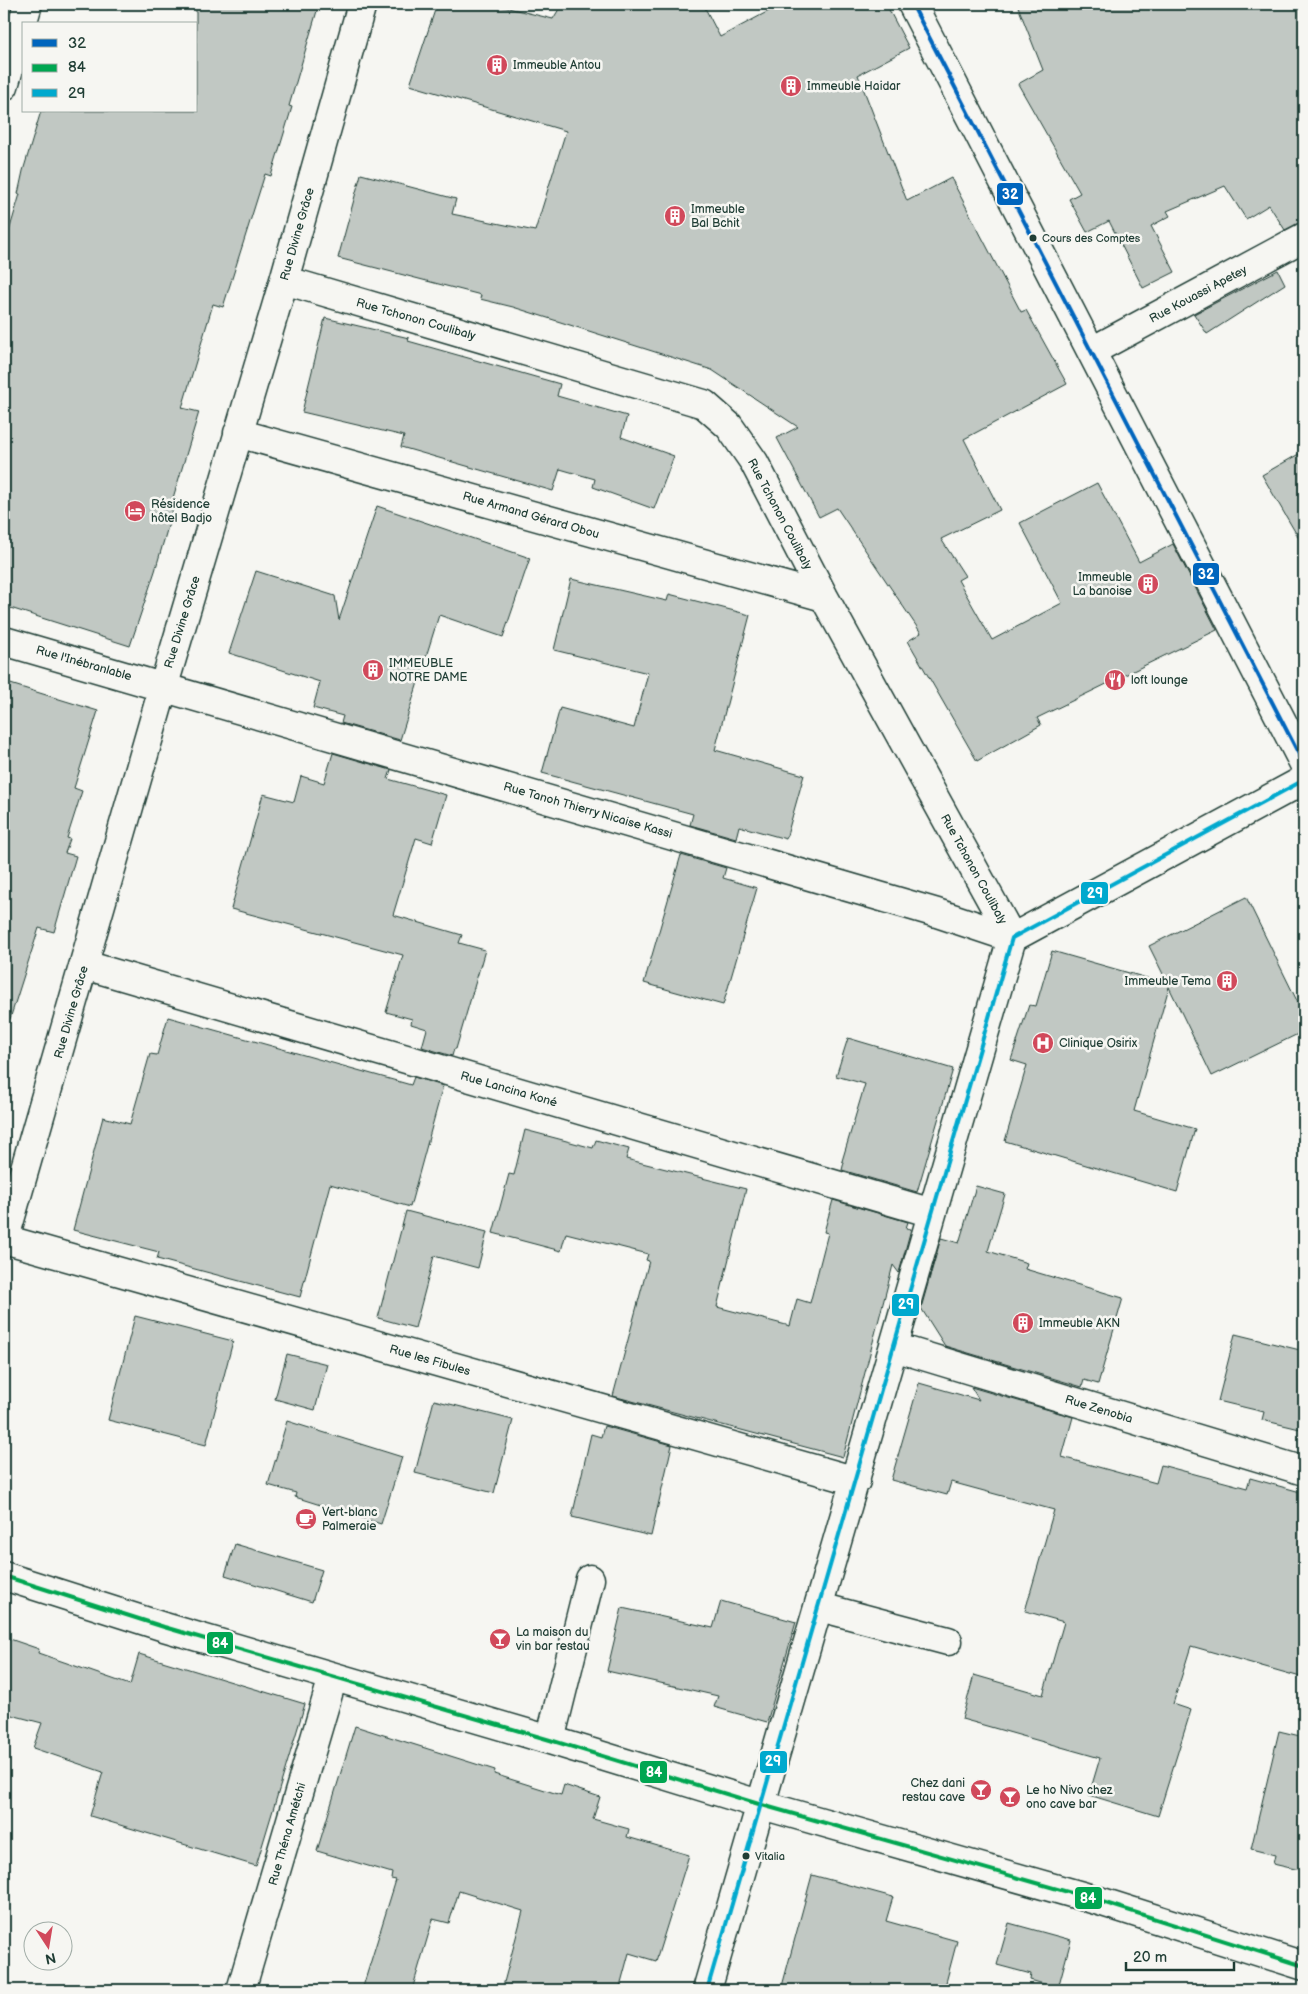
<svg xmlns="http://www.w3.org/2000/svg" width="1308" height="1994" viewBox="0 0 1308 1994" font-family="'Balsamiq Sans',sans-serif">
  <style>
    .building { fill: #c1c8c3; stroke: #1f3d34 }
    .lines { fill: none; stroke-linecap: round; stroke-linejoin: round }
    .minor-casing { stroke: #1f3d34; stroke-width: 31 }
    .minor { stroke: #f6f6f2; stroke-width: 28 }
    .bus-1-casing { stroke: #f6f6f2; stroke-width: 8 }
    .bus-2-casing { stroke: #f6f6f2; stroke-width: 8 }
    .bus-3-casing { stroke: #f6f6f2; stroke-width: 8 }
    .bus-1 { stroke: #0065bd; stroke-width: 4 }
    .bus-2 { stroke: #00a651; stroke-width: 4 }
    .bus-3 { stroke: #00a9ce; stroke-width: 4 }
    .bus-dot { fill: #1f3d34; stroke: #f6f6f2; stroke-width: 2 }
    .labels { text-anchor: middle; stroke-width: 5; stroke-linejoin: round; paint-order: stroke }
    .bus-label { font-size: 11px; fill: #1f3d34; stroke: #f6f6f2; text-anchor: start }
    .poi-label { font-size: 12px; fill: #1f3d34; stroke: #f6f6f2; text-anchor: start }
    .street-label { font-size: 12px; fill: #1f3d34; stroke: #f6f6f2 }
    .line-badge { stroke: #f6f6f2; stroke-width: 2 }
    .badge-label { font-size: 14px; text-anchor: middle; font-weight: bold; fill: #fff }
  </style>
  <rect width="100%" height="100%" fill="#f6f6f2"/>
  <filter id="ink" filterUnits="userSpaceOnUse"><feTurbulence type="fractalNoise" baseFrequency=".02" numOctaves="2"/><feDisplacementMap in="SourceGraphic" scale="10" xChannelSelector="R" yChannelSelector="G"/><feConvolveMatrix kernelMatrix="1 2 1 2 8 2 1 2 1" color-interpolation-filters="sRGB"/></filter>
  <g filter="url(#ink)">
    <path class="building" d="M196,4h123l-30,102 3,1 -21,69 -6,-2 -42,133 -10,-3 -31,104 17,4 -26,86 3,1 -21,72 -25,75 -126,-40v-358l16,-54h-2l5,-23 18,-60h155z
      M437,4h55l61,15 9,-15h141l17,33 62,-33h104l23,44 -51,27 49,126 44,-23 70,134 5,-2 41,74 -103,55 36,71 -59,29 24,37 -7,4 34,60 70,-37 -42,-80 77,-40 42,79 34,-18 44,86 -180,88 4,7 -64,36 -69,-120 13,-8 -84,-125 -18,9 -42,-79 21,-11 -86,-57 -199,-63 -33,-8 1,-4 -143,-37 23,-84 95,25 -4,15 83,17 31,-100 -156,-46z
      M1017,4h287v217l-19,9 -16,-25 -23,14 -21,-33 -58,25 3,5 -19,10 24,46 -32,16 -34,-67 -22,11 -18,-33 11,-6 -62,-109 25,-14z
      M1278,270l7,14 -78,50 -13,-20z
      M325,318l84,20 -1,3 152,43 -3,12 70,20 -6,21 53,19 -20,53 -61,-22 2,-8 -35,-10 -7,22 -152,-44 3,-11 -102,-24z
      M1304,451v96l-42,-72z
      M377,506l153,52 -27,79 -64,-22 -39,125 -59,-17 2,-7 -30,-8 7,-26 -91,-29 27,-82 79,25 4,24z
      M571,579l96,22 2,-7 81,21 -35,135 89,25 -18,64 -47,-13 -3,12 -46,-13 3,-11 -151,-41 18,-65 74,20 14,-55 -94,-23z
      M4,682l94,29 -24,77 8,3 -15,47 3,1 -5,14 11,3 -22,76 -15,-4 -29,91 -6,-1z
      M333,753l58,17 -3,9 58,16 -14,48 -16,-5 -23,77 69,20 -3,8 26,7 -29,99h-2l-2,7 -30,-9 5,-18 -16,-5 1,-5 -26,-7 17,-57 -172,-46 32,-115 31,8 7,-26 23,7z
      M681,855l45,13 -3,10 34,10 -34,117 -79,-22z
      M1246,897l58,118v16l-92,45 -43,-89 -35,124 61,18 -18,63 -172,-51 22,-76 -16,-5 18,-55 7,1 16,-55 116,33 -19,-38z
      M168,1017l243,68 3,-8 29,9 -33,121 -80,-23 -30,113 -143,-38 2,-7 -86,-22 30,-113 27,7 20,-70 7,1z
      M848,1038l105,31 -36,123 -75,-22 2,-8 -2,-1 23,-77 -29,-8z
      M525,1130l68,18 3,-8 33,9 -3,10 120,30 -29,118 73,19 7,-27 13,4 18,-70 -4,-1 9,-32 75,22 -2,6 5,1 -12,44 -6,-8 -50,192 -230,-61 36,-135 -3,-1 2,-6 -82,-21 -5,18 -68,-18 16,-59 5,1z
      M976,1186l29,8 -17,57 39,12 -2,6 98,29 -25,86 -14,-4 -2,7 -137,-41 -24,-38 20,-70 18,5z
      M406,1211l81,21 -9,36 -44,-12 -19,72 -37,-10z
      M135,1316l98,25 -27,104 -98,-25z
      M1235,1334l69,17v79l-42,-10 2,-8 -46,-11z
      M287,1354l40,10 -12,46 -40,-11z
      M919,1383l60,17 -8,-13 102,30 -11,40 94,26 5,-18 86,23 3,-10 54,15v185l-113,-32 -18,58 18,6 -33,106 -69,-21 11,-37 -138,-39 12,-44 69,20 21,-73 -39,-11 29,-101 -103,-28 -4,13 -56,-15z
      M434,1400l79,20 -19,73 -79,-20z
      M287,1421l115,36 -21,67 -86,-27 1,-4 -28,-8z
      M604,1426l68,19 -21,91 -79,-19 19,-83 10,3z
      M235,1544l87,26 -10,32 -87,-27z
      M721,1601l75,21 -29,100 -53,-15 4,-11 -111,-25 15,-63 91,20z
      M4,1637l35,12 -1,4 92,32 9,-31 166,50 -49,162 -166,-50 13,-44 -70,-24 9,-25 -38,-10z
      M355,1726l140,44 -1,4 67,21 3,-10 36,12 -7,22 36,10 -2,8 62,18 -33,106 -27,-8 -10,37h-117l21,-79 -64,-20 -10,32 -16,-4 -21,71h-50l34,-110 -5,-1 1,-6 -75,-22z
      M1279,1731l25,6v134l-31,-7 2,-9 -24,-6z
      M812,1875l81,22 -7,24 71,20 -13,49h-163z
      M1009,1923l62,17 -13,48 -28,-8 1,-6 -34,-9z"/>
    <g class="lines">
      <g class="minor-casing">
        <path id="minor" d="M912,4l392,760
          M4,86l24,-82
          M284,280l420,124 25,22 25,36 70,135 188,341
          M1092,351l212,-114
          M238,433l586,164
          M4,641l933,272 75,25
          M85,965l847,248
          M4,1239l852,242
          M4,1241l160,-556 120,-405 78,-276
          M894,1347l410,124
          M4,1576l160,51 386,113 212,65 334,95 208,66
          M820,1607l128,34
          M550,1740l40,-161
          M241,1990l92,-313
          M707,1990l305,-1052 292,-158"/>
      </g>
      <use href="#minor" class="minor"/>
      <g class="bus-1-casing">
        <path id="bus-1" d="M912,4l392,760"/>
      </g>
      <g class="bus-2-casing">
        <path id="bus-2" d="M4,1576l160,51 386,113 212,65 334,95 208,66"/>
      </g>
      <g class="bus-3-casing">
        <path id="bus-3" d="M707,1990l305,-1052 292,-158"/>
      </g>
      <use href="#bus-1" class="bus-1"/>
      <use href="#bus-2" class="bus-2"/>
      <use href="#bus-3" class="bus-3"/>
    </g>
  </g>
  <defs>
    <g id="building-disc" transform="scale(1.125)"><circle r="9.5" fill="#d1495b" stroke="#f6f6f2"/><path d="M-4-6H4V6H1V3H-1V6H-4ZM-2.5-4.3h1.7v1.8h-1.7ZM.8-4.3h1.7v1.8H.8ZM-2.5-1h1.7V.8h-1.7ZM.8-1h1.7V.8H.8Z" fill="#fff"/></g>
    <g id="hotel-disc" transform="scale(1.125)"><circle r="9.5" fill="#d1495b" stroke="#f6f6f2"/><path d="M-6-4.5h1.5V1H6V5H4.5V3h-9V5H-6ZM-4 0a1.8 1.8 0 1 1 3.6 0ZM.5 0V-2.5h3Q6-2.5 6 0Z" fill="#fff"/></g>
    <g id="restaurant-disc" transform="scale(1.125)"><circle r="9.5" fill="#d1495b" stroke="#f6f6f2"/><path d="M-5-6h1v4h1v-4h1v4h1v-4h1v5L-1.5 .5V6h-2V.5L-5-1ZM5-6V6H3V1.5H1.5Q1.5-4 5-6Z" fill="#fff"/></g>
    <g id="hospital-disc" transform="scale(1.125)"><circle r="9.5" fill="#d1495b" stroke="#f6f6f2"/><path d="M-5-5h3v3.5h4V-5h3V5h-3V1.5h-4V5h-3Z" fill="#fff"/></g>
    <g id="cafe-disc" transform="scale(1.125)"><circle r="9.5" fill="#d1495b" stroke="#f6f6f2"/><path d="M-5.5-4.5H6V0H3Q3 3.5 0 3.5H-2.5Q-5.5 3.5-5.5 0ZM3-3.2v2h1.7v-2ZM-6 4.5H4V6H-6Z" fill="#fff"/></g>
    <g id="bar-disc" transform="scale(1.125)"><circle r="9.5" fill="#d1495b" stroke="#f6f6f2"/><path d="M-6-5H6L.8 .8V4.5H3.5V6h-7V4.5H-.8V.8Z" fill="#fff"/></g>
  </defs>
  <g fill-rule="evenodd">
    <use href="#building-disc" x="497" y="65"/>
    <use href="#building-disc" x="791" y="86"/>
    <use href="#building-disc" x="675" y="216"/>
    <use href="#hotel-disc" x="135" y="511"/>
    <use href="#building-disc" x="1148" y="584"/>
    <use href="#building-disc" x="373" y="670"/>
    <use href="#restaurant-disc" x="1115" y="680"/>
    <use href="#building-disc" x="1227" y="981"/>
    <use href="#hospital-disc" x="1043" y="1043"/>
    <use href="#building-disc" x="1023" y="1323"/>
    <use href="#cafe-disc" x="306" y="1519"/>
    <use href="#bar-disc" x="500" y="1639"/>
    <use href="#bar-disc" x="981" y="1790"/>
    <use href="#bar-disc" x="1010" y="1797"/>
  </g>
  <g class="bus-dot">
    <circle cx="1033" cy="238" r="4.5"/>
    <circle cx="746" cy="1856" r="4.5"/>
  </g>
  <g class="labels">
    <g class="bus-label">
      <text x="1042" y="242">Cours des Comptes</text>
      <text x="755" y="1860">Vitalia</text>
    </g>
    <g class="poi-label">
      <text x="513" y="69">Immeuble Antou</text>
      <text x="807" y="90">Immeuble Haidar</text>
      <text x="691" y="213">Immeuble<tspan x="691" dy="14">Bal Bchit</tspan></text>
      <text x="151" y="508">Résidence<tspan x="151" dy="14">hôtel Badjo</tspan></text>
      <text x="1132" y="581" text-anchor="end">Immeuble<tspan x="1132" dy="14">La banoise</tspan></text>
      <text x="389" y="667">IMMEUBLE<tspan x="389" dy="14">NOTRE DAME</tspan></text>
      <text x="1131" y="684">loft lounge</text>
      <text x="1211" y="985" text-anchor="end">Immeuble Tema</text>
      <text x="1059" y="1047">Clinique Osirix</text>
      <text x="1039" y="1327">Immeuble AKN</text>
      <text x="322" y="1516">Vert-blanc<tspan x="322" dy="14">Palmeraie</tspan></text>
      <text x="516" y="1636">La maison du<tspan x="516" dy="14">vin bar restau</tspan></text>
      <text x="965" y="1787" text-anchor="end">Chez dani<tspan x="965" dy="14">restau cave</tspan></text>
      <text x="1026" y="1794">Le ho Nivo chez<tspan x="1026" dy="14">ono cave bar</tspan></text>
    </g>
    <g class="street-label">
      <text transform="translate(297 234) rotate(-74)" y="4">Rue Divine Grâce</text>
      <text transform="translate(1198 294) rotate(-28)" y="4">Rue Kouassi Apetey</text>
      <text transform="translate(416 319) rotate(16)" y="4">Rue Tchonon Coulibaly</text>
      <text transform="translate(780 514) rotate(62)" y="4">Rue Tchonon Coulibaly</text>
      <text transform="translate(531 515) rotate(16)" y="4">Rue Armand Gérard Obou</text>
      <text transform="translate(182 622) rotate(-73)" y="4">Rue Divine Grâce</text>
      <text transform="translate(84 663) rotate(16)" y="4">Rue l'Inébranlable</text>
      <text transform="translate(588 810) rotate(16)" y="4">Rue Tanoh Thierry Nicaise Kassi</text>
      <text transform="translate(974 869) rotate(61)" y="4">Rue Tchonon Coulibaly</text>
      <text transform="translate(71 1012) rotate(-74)" y="4">Rue Divine Grâce</text>
      <text transform="translate(509 1089) rotate(16)" y="4">Rue Lancina Koné</text>
      <text transform="translate(430 1360) rotate(16)" y="4">Rue les Fibules</text>
      <text transform="translate(1099 1409) rotate(17)" y="4">Rue Zenobia</text>
      <text transform="translate(287 1834) rotate(-74)" y="4">Rue Théna Amétchi</text>
    </g>
  </g>
  <g class="line-badge">
    <rect x="996" y="182" width="28" height="24" rx="5" fill="#0065bd"/>
    <rect x="1192" y="562" width="28" height="24" rx="5" fill="#0065bd"/>
    <rect x="1080" y="881" width="29" height="24" rx="5" fill="#00a9ce"/>
    <rect x="891" y="1293" width="29" height="24" rx="5" fill="#00a9ce"/>
    <rect x="206" y="1631" width="28" height="24" rx="5" fill="#00a651"/>
    <rect x="759" y="1750" width="29" height="24" rx="5" fill="#00a9ce"/>
    <rect x="639" y="1760" width="29" height="24" rx="5" fill="#00a651"/>
    <rect x="1074" y="1886" width="29" height="24" rx="5" fill="#00a651"/>
  </g>
  <g class="badge-label">
    <text x="1010" y="199">32</text>
    <text x="1206" y="579">32</text>
    <text x="1095" y="898">29</text>
    <text x="906" y="1309">29</text>
    <text x="220" y="1648">84</text>
    <text x="773" y="1766">29</text>
    <text x="654" y="1777">84</text>
    <text x="1088" y="1903">84</text>
  </g>
  <rect width="1308" height="1994" fill="none" stroke="#f6f6f2" stroke-width="20"/>
  <rect x="10" y="10" width="1288" height="1974" fill="none" stroke="#1f3d34" stroke-width="2" filter="url(#ink)"/>
  <rect x="22" y="22" width="175" height="90" fill="#f6f6f2" stroke="#a0aca6"/>
  <rect x="32" y="39" width="25" height="8" fill="#0065bd" stroke="#a0aca6"/>
  <text x="68" y="48" font-size="15" fill="#1f3d34">32</text>
  <rect x="32" y="64" width="25" height="8" fill="#00a651" stroke="#a0aca6"/>
  <text x="68" y="72" font-size="15" fill="#1f3d34">84</text>
  <rect x="32" y="89" width="25" height="8" fill="#00a9ce" stroke="#a0aca6"/>
  <text x="68" y="98" font-size="15" fill="#1f3d34">29</text>
  <g transform="translate(48 1946) rotate(168)"><circle r="24" fill="#f6f6f2" stroke="#a0aca6"/>
  <path d="M0-4L9 19L0 12L-9 19Z" fill="#d1495b"/>
  <text y="-8" font-size="14" font-weight="bold" text-anchor="middle" fill="#1f3d34">N</text>
  </g>
  <path d="M1126 1962v8h108v-8" fill="none" stroke="#1f3d34" stroke-width="2.5"/>
  <text x="1133" y="1962" font-size="15" fill="#1f3d34" stroke="#f6f6f2" stroke-width="4" paint-order="stroke">20 m</text>
</svg>
